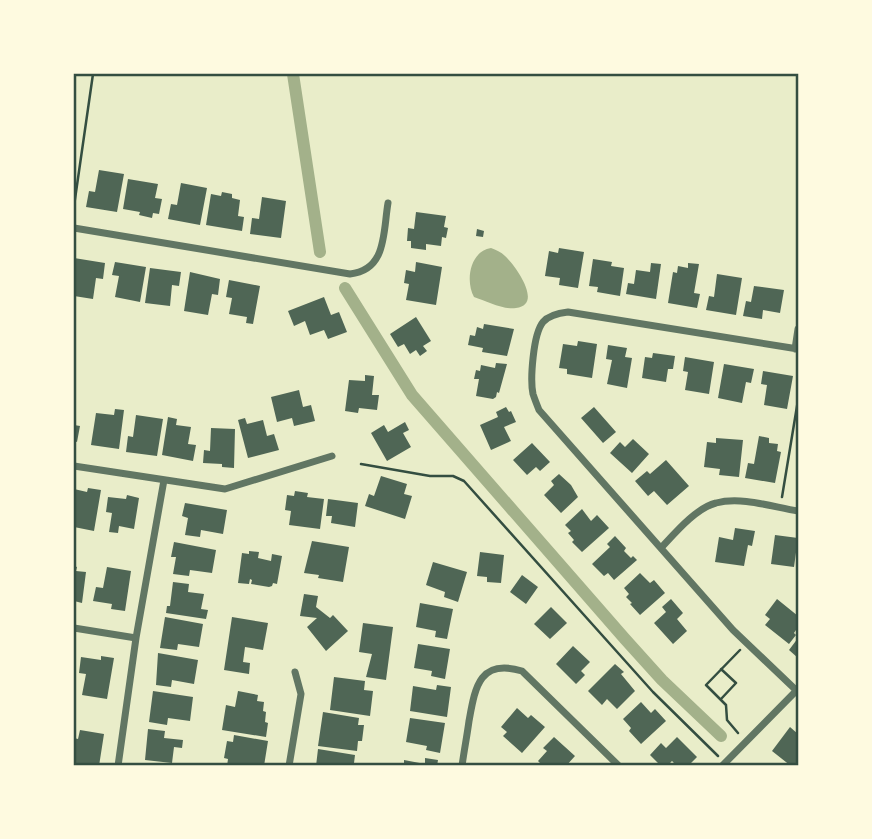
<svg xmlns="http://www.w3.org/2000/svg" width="872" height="839" viewBox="0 0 872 839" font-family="'Open Sans',sans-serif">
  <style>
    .water { fill: #a3b18a }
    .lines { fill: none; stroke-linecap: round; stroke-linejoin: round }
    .canal { stroke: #a3b18a; stroke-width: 12 }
    .building { fill: #4f6655 }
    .path { stroke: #344e41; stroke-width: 2.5 }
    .minor { stroke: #617663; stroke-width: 7 }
    .neatline { fill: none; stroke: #344e41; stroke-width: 2.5 }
  </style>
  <rect width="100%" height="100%" fill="#e9edc9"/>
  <path class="water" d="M491,248c5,2 10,4 14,8 10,9 39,49 11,52 -13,2 -30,-7 -42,-11 -9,-16 -4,-46 17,-49z"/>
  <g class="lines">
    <path class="canal" d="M293,74l27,178
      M345,288l67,107 213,244 37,41 59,56"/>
  </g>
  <path class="building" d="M99,170l25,4 -7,38 -31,-5 3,-16 6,1z
    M128,179l30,5 -3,14 7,1 -3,15 -6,-1 -1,5 -13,-3 1,-3 -17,-3z
    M181,183l26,5 -7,37 -32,-6 3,-15 6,1z
    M222,192l10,2v4l8,2 -2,16 6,1 -2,14 -36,-6 5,-31 10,2z
    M262,197l24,4 -5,37 -31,-4 2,-16 7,1z
    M416,212l30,4 -2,11 4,1 -2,10 -4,-1 -1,9 -15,-2v6l-15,-2v-7h-4l1,-13 6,1z
    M477,229l7,2 -1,6 -7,-1z
    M559,248l25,4 -6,36 -19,-3 1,-7 -15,-2 4,-25 9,2z
    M74,258l31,5 -2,16 -7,-1 -3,21 -19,-3z
    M593,259l19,3 -1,4 13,2 -4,28 -23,-4 1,-5 -9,-1z
    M115,262l31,5 -6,35 -25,-5 4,-21 -7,-1z
    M416,262l26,5 -6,38 -30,-5 3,-16 -5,-1 2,-13 9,2z
    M651,263l10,1 -5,35 -30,-5 2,-11 6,1 2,-14 14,2z
    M688,263l11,1 -5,29 6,1 -3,14 -29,-5 5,-31 4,1 1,-7 10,2z
    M150,268l31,4 -2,14 -7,-1 -2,21 -25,-3z
    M190,272l30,7 -2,16 -6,-1 -4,21 -24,-4z
    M717,274l25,4 -6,37 -30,-5 3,-14 5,1z
    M229,280l31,6 -7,38 -7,-1 1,-6 -18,-3 3,-16 -6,-1z
    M754,286l30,4 -4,23 -17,-3 -1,9 -19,-3 3,-15 5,1z
    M324,297l7,18 8,-3 8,20 -19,7 -4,-9 -14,5 -5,-14 -11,5 -6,-15z
    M416,317l15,24 -8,5 4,5 -7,5 -4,-6 -6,4 -6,-10 -6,3 -8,-13z
    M484,324l30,5 -7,27 -25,-4 1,-4 -15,-3 2,-10 5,1 2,-9 6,2z
    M578,341l19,3 -5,34 -25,-4v-5l-8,-1 4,-24 14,2z
    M608,345l19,3 -2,9 7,1 -5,30 -20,-4 5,-24 -6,-1z
    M653,353l22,3 -2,13h-5l-2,13 -24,-4 3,-21 7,1z
    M685,357l29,5 -5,32 -24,-4 3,-18 -5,-1z
    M496,363l11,1 -8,29 -2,-1 -1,5 -3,2 -17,-3 3,-17h-5l2,-9 4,1 1,-6 14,3z
    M724,364l30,5 -3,14 -5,-1 -4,21 -24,-5z
    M763,371l30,5 -6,33 -23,-4 3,-20 -6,-1z
    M365,375l9,1 -2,19h7l-2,15 -18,-2 -1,5 -13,-2 4,-31 16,1z
    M299,390l4,17 8,-2 4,16 -21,5 -2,-8 -15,4 -6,-25z
    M506,407l3,5 2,-1 5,11 -12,5 7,14 -20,9 -11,-25 18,-8 -2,-5z
    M594,407l22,25 -13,11 -22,-25z
    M115,409l9,1 -5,39 -28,-4 5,-32 18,2z
    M136,415l27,4 -6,37 -31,-4 2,-16 5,1z
    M168,417l9,2 -1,6 15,2 -3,17 8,1 -3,16 -31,-6z
    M245,418l2,6 16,-4 4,16 7,-2 5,16 -31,8 -10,-38z
    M405,422l4,8 -6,3 8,14 -24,14 -16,-28 13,-8 4,7z
    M74,425l6,1 -3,16 -3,-1z
    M211,428l24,1 -1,39 -12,-1v-3l-19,-1 1,-13 6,1z
    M759,436l10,2v5l9,1 -1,7 4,1 -6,31 -30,-5 3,-15 6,1z
    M716,438l27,2 -4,37 -20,-2 1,-6 -16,-2 3,-25 9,1z
    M633,439l16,15 -17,19 -22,-20 10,-11 5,5z
    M532,443l18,19 -10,9 -4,-4 -9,8 -14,-15z
    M666,460l23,26 -22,19 -13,-14 -6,5 -13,-15 12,-10 3,3z
    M559,474l12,11 7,12 -17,16 -17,-18 10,-10 -3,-4z
    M381,476l26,8 -3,10 8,2 -7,23 -40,-13 4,-12 5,2z
    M88,488l13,2 -7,41 -20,-4v-38l13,3z
    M295,491l13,2 -1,4 17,2 -4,30 -31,-4 2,-14 -6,-1 2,-15 7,1z
    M127,495l12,3 -5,31 -15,-3 -1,7 -9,-1 3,-19 -6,-1 2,-15 18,2z
    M328,499l30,4 -3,24 -24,-4 1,-7h-6z
    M185,503l42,7 -4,24 -22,-4 -1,7 -15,-2 3,-17 -6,-2z
    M582,509l9,12 6,-6 12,13 -27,24 -10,-10 2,-2 -6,-7 3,-2 -6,-6z
    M735,528l20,3 -3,15 -4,-1 -4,21 -29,-4 4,-25 14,3z
    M775,535l23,3 -4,29 -23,-3z
    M615,536l11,12 -2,3 7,7 2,-2 4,4 -23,20 -6,-7 -4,3 -12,-12 18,-17 -3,-3z
    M312,541l37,6 -6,35 -25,-4 1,-3 -15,-2z
    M174,542l42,8 -4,23 -22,-3 -1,6 -16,-2 3,-17h-5z
    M249,551l10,1 -1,6 13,3 1,-7 10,2 -5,28 -4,-1 -1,3 -3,1 -18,-3 1,-4 -2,-1 -1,5 -11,-1 4,-30 7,1z
    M480,552l24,3 -3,28 -14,-1v-5l-10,-1z
    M433,562l34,10 -9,30 -14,-5 1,-5 -19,-7z
    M74,566l3,1 -1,4 10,1 -4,31 -8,-2z
    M107,567l24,4 -6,40 -14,-2 1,-5 -19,-3 3,-14 7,1z
    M640,573l10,10 4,-3 11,13 -25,22 -10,-11 2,-1 -6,-6 3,-3 -5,-6z
    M522,575l16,12 -12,17 -16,-12z
    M173,582l16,2 -1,8 16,2 -3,15 7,1 -2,9 -40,-6 1,-7h3z
    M304,594l14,2 -2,11 14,11 3,-3 15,16 -22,20 -19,-24 10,-9 -17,-2z
    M671,599l12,14 -6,6 10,12 -14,13 -19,-21 12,-11 -4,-5z
    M777,599l21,17v11l-4,6 2,2 -7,9 -24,-19 5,-6 -5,-4z
    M420,603l33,6 -6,30 -12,-2 1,-6 -20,-4z
    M551,607l16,16 -17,16 -16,-15z
    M165,617l38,7 -4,23 -21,-3 -1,6 -17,-2z
    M232,617l36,6 -5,27 -18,-3 -2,15 7,1 -1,11 -25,-4z
    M363,623l30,4 -7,53 -20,-3 6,-23 -13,-2z
    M798,638v20l-9,-8z
    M418,644l32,5 -5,30 -14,-3 1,-5 -18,-3z
    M573,646l17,16 -9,9 4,4 -9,9 -20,-20z
    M158,653l40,7 -4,24 -22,-4 -1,7 -15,-2z
    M101,656l13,2 -7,41 -25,-4 4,-21 -7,-1 2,-16 20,3z
    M615,664l9,8 -3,2 14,17 -18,18 -10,-10 -5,6 -14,-14z
    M334,677l31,4 -1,9 9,1 -3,25 -40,-6z
    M437,685l14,2 -4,30 -37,-6 3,-25 23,4z
    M153,691l40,6 -3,24 -22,-3 -1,7 -18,-3z
    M238,691l20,4 -1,6 7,1 -1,9 3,1 -1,10 3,1 -2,14 -44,-7 4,-25 9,2z
    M641,702l10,11 4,-4 11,12 -25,23 -12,-13 2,-3 -8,-9z
    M517,708l11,10 3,-3 14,12 -23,26 -19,-17 4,-4 -6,-5z
    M323,712l36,6 -1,7h6l-2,16h-4l-1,10 -39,-5z
    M410,718l35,5 -5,30 -14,-3 1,-4 -21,-4z
    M790,727l8,7 -1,32h-6l-19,-15z
    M148,729l17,2 -1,7 19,2 -1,8 -8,-1 -2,16 -27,-3z
    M80,730l24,4 -5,32h-25v-28l4,1z
    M234,735l34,6 -4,25h-37l1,-7 -4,-1 3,-17 6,1z
    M554,737l21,19 -9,10h-23l-5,-5 9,-10 -4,-3z
    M677,737l20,20 -9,9h-11l-5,-5 -5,5h-6l-11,-11 11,-12 5,5z
    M318,749l37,6 -1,8 6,3h-44z
    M425,758l13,2 -1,6h-33v-6l21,4z"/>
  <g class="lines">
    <path class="path" d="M74,206l19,-132
      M361,464l69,12h23l11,5 189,211 65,64
      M782,497l16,-97
      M721,669l15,14 -15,16
      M738,733l-11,-13 -1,-15 -20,-20 34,-35"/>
    <path class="minor" d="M74,228l276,46c37,-4 33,-42 38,-71
      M795,349l3,-20
      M798,349l-230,-37c-9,1 -19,3 -25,10 -10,12 -13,58 -10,72 2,6 4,11 6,16l194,220 65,62
      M74,466l151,23 107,-33
      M661,548c14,-15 35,-40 55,-45 25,-7 57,4 82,8
      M74,628l62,10
      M118,766l18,-128 28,-158
      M289,766l12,-72 -6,-22
      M462,766c2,-15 5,-30 7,-45 6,-33 10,-63 53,-50l97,95
      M722,766l75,-76"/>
  </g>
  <rect width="872" height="839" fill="none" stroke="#fefae0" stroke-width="150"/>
  <rect x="75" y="75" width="722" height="689" class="neatline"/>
</svg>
